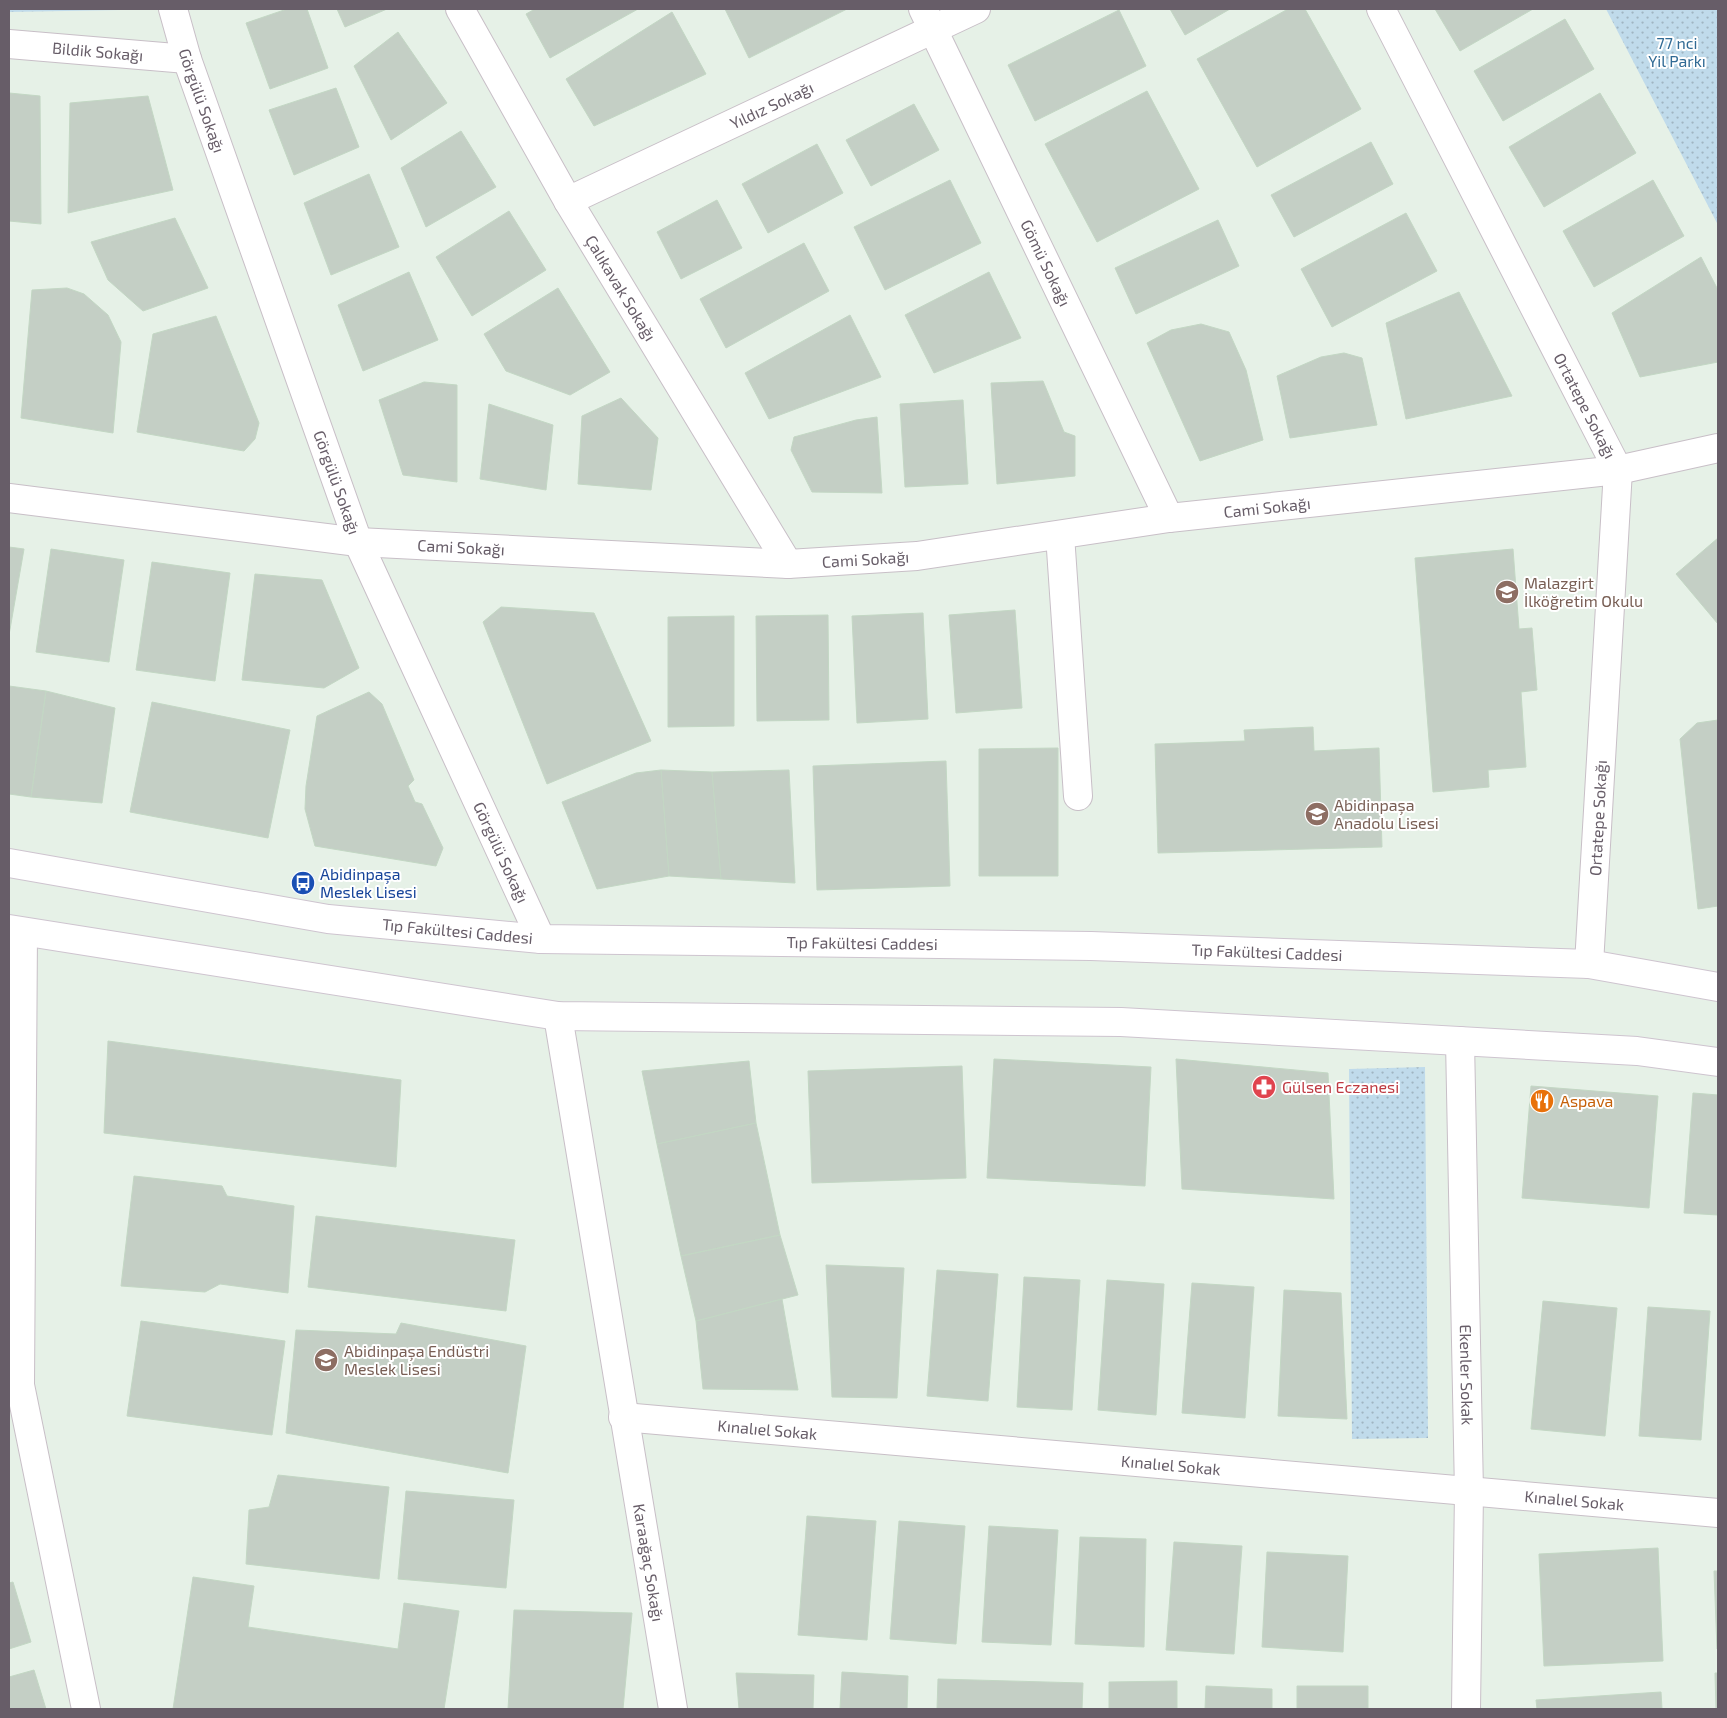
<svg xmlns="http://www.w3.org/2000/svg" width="1727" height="1718" viewBox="0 0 1727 1718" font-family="'Exo 2',sans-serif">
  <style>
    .park { fill: url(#park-dots) }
    .building { fill: #c4cfc5; stroke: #c3d7c4 }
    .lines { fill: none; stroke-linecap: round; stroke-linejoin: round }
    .street-casing { stroke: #c8bfc7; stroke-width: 30 }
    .secondary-casing { stroke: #cec4cf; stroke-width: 30 }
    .street { stroke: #fff; stroke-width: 28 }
    .secondary { stroke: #fff; stroke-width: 28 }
    .labels { text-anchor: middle; stroke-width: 4; stroke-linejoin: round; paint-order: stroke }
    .park-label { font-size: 16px; fill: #306a94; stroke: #fff }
    .street-label { font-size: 16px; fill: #675d68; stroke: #fff }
    .education-label { font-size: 16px; fill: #785e54; stroke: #fff; text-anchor: start }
    .transit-label { font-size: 16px; fill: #164399; stroke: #fff; text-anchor: start }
    .health-label { font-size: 16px; fill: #be3a42; stroke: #fff; text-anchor: start }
    .food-label { font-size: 16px; fill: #c56008; stroke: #fff; text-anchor: start }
  </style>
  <defs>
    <pattern id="park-dots" width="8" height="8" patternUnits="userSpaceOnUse" patternTransform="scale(1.25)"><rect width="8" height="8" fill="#c0dbeb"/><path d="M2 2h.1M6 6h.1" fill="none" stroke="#a0b5c2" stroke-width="1.8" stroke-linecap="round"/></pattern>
  </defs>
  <rect width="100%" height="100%" fill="#e6f1e7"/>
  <path class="park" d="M9,9h111l1,1 -112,2z
    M1606,9h112v216z
    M1425,1067l3,371 -76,1 -3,-370z"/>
  <path class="building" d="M287,9h20l21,59 -58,21 -24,-66z
    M337,9h50l-42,18z
    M535,9h103l-88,49 -24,-44z
    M725,9h122l-98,49z
    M1170,9h60l-45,26z
    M1288,9h17l56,100 -104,58 -60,-108z
    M1435,9h98l-73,42z
    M1119,10l27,56 -111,55 -27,-56z
    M672,12l34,62 -112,52 -28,-47z
    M1565,19l29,50 -91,52 -29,-50z
    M398,32l49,71 -56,37 -37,-74z
    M336,88l23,59 -65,28 -25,-65z
    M1147,91l52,98 -102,53 -52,-98z
    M9,93l31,3 1,128 -32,-3z
    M1600,93l36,60 -92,54 -35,-60z
    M148,96l25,94 -105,23 2,-110z
    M914,104l25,46 -68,36 -25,-46z
    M461,131l35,56 -70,40 -25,-59z
    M1371,142l22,42 -99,53 -23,-42z
    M817,144l26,49 -75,40 -26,-49z
    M369,174l30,73 -68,28 -27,-72z
    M950,180l31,63 -96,47 -31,-63z
    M1653,180l31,56 -90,51 -31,-56z
    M717,200l25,48 -61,31 -24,-47z
    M509,211l37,59 -74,46 -36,-59z
    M1406,213l31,58 -105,56 -31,-58z
    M175,218l33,70 -65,23 -35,-31 -17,-38z
    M1218,220l21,46 -103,48 -21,-46z
    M804,243l25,48 -103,57 -26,-49z
    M1701,257l17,33v72l-78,15 -28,-64z
    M409,272l29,68 -75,31 -25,-66z
    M989,272l32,66 -87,35 -29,-58z
    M67,288l17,6 24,21 13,27 -8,91 -92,-15 11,-128z
    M558,288l52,84 -40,23 -64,-24 -22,-37z
    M1459,292l53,104 -106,23 -20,-96z
    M850,315l31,62 -112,42 -24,-46z
    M216,316l43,107 -4,16 -11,12 -107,-19 16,-98z
    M1201,324l28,8 17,38 17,70 -63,21 -53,-118 24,-13z
    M1344,353l18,5 15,67 -87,13 -13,-62 44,-19z
    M1043,381l21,51 11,4v40l-78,8 -6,-101z
    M424,382l33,3v97l-54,-7 -24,-75z
    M621,398l37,40 -7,52 -73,-6 4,-68z
    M963,400l5,84 -63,3 -5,-83z
    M489,404l64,21 -7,65 -66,-11z
    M877,417l5,76 -70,-1 -21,-42 3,-13 62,-17z
    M1718,538v86l-42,-50z
    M9,547l15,2 -15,86z
    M51,549l73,11 -15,102 -73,-10z
    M1513,549l6,80 13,-1 5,62 -16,2 5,75 -38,3 1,17 -56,5 -18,-234z
    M152,562l78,11 -15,108 -79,-11z
    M255,574l67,6 37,88 -35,20 -82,-8z
    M501,607l93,6 57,128 -104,43 -64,-162z
    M1015,610l7,98 -66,5 -7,-98z
    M923,613l5,106 -71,4 -5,-107z
    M828,615l1,105 -72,1 -1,-105z
    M734,616v110l-66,1v-110z
    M9,686l37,5 -15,106 -22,-3z
    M46,691l69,17 -13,95 -71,-6z
    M369,692l13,12 32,76 -6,6 7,16 7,2 21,44 -7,18 -121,-20 -10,-37 1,-23 11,-70z
    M152,702l138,28 -22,108 -138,-26z
    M1718,720v186l-20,3 -18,-170 17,-16z
    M1313,727l1,24 65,-3 3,99 -224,6 -3,-109 90,-3 -1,-11z
    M1058,748v128h-79v-127z
    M946,761l4,125 -133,4 -4,-124z
    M661,770l8,106 -72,13 -35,-87 74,-29z
    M661,770l51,2 9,107 -52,-3z
    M789,770l6,113 -74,-4 -9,-107z
    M108,1041l293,39 -5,87 -292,-34z
    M994,1059l157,8 -6,119 -158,-8z
    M1176,1059l152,14 6,126 -152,-10z
    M749,1061l7,62 -99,21 -15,-73z
    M962,1066l4,112 -154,5 -4,-112z
    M1531,1086l127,10 -9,112 -127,-10z
    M1693,1093l25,2v120l-34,-2z
    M756,1123l24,112 -99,21 -24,-112z
    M134,1176l88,10 5,10 67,10 -6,87 -68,-9 -15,8 -84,-6z
    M316,1216l199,24 -9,71 -198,-24z
    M780,1235l18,60 -102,26 -15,-65z
    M826,1265l78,3 -7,130 -65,-1z
    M937,1270l61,4 -10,127 -61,-5z
    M1024,1277l56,3 -8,130 -55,-3z
    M1107,1280l57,4 -8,131 -58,-5z
    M1192,1283l62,4 -9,131 -63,-5z
    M1284,1290l57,3 6,126 -69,-3z
    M782,1299l16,91 -95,-1 -7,-68z
    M1543,1301l74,7 -12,128 -74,-7z
    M1648,1307l62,4 -9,129 -62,-4z
    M141,1321l144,20 -13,94 -145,-19z
    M401,1323l125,23 -18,127 -222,-40 10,-103 100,4z
    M278,1475l111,12 -10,92 -133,-15 3,-54 20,-3z
    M406,1491l108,9 -8,88 -108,-9z
    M807,1516l69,5 -9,119 -69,-5z
    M899,1521l66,5 -9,118 -66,-5z
    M989,1526l69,4 -7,115 -69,-3z
    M1080,1537l66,2 -2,108 -69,-3z
    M1174,1542l68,4 -8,108 -68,-4z
    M1658,1548l5,113 -119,5 -5,-112z
    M1267,1552l81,4 -5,96 -81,-5z
    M1714,1571h4v78h-1z
    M193,1577l61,9 -6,41 150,22 6,-46 55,8 -15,98h-271z
    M13,1582l18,60 -22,7v-66z
    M514,1610l118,3 -9,96h-115z
    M34,1670l12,39h-37v-32z
    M842,1672l66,4 -1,33h-67z
    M736,1673l78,2 -1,34h-74z
    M1715,1673h3v36h-2z
    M938,1679l145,4 -1,26h-145z
    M1177,1681v28h-68v-27z
    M1206,1686l66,3v20h-67z
    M1297,1686h71v23h-71z
    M1661,1692l1,17h-125l-1,-9z"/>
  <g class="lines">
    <g class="street-casing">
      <g id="street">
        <path id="s1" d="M173,9l14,50 171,483 183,397"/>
        <path id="s2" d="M460,9l108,192 220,363"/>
        <path id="s3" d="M923,9l246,509"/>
        <path id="s4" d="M1381,9l237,461 -29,494"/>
        <path id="s5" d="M9,44l178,15"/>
        <path id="s6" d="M568,201l408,-192"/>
        <path id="s7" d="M9,498l349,44 430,22 129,-8 252,-38 449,-48 100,-22"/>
        <path d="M1060,535l18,261"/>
        <path d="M23,932l-3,453 66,324"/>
        <path id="s8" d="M558,1016l115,693"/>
        <path id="s9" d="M1460,1041l9,451 -3,217"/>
        <path id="s10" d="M623,1417l1095,96"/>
      </g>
    </g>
    <g class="secondary-casing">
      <g id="secondary">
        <path id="s11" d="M9,863l319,56 213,20 550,7 498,18 129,23"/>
        <path d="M9,929l549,87 563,6 516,29 81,11"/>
      </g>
    </g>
    <use href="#street" class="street"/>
    <use href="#secondary" class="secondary"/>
  </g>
  <defs>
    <g id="school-disc" transform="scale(1.25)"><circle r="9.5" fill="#8d6e63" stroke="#fff"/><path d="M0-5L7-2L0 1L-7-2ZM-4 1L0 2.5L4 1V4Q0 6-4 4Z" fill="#fff"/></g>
    <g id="bus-disc" transform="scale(1.25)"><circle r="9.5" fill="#1a4fb4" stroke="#fff"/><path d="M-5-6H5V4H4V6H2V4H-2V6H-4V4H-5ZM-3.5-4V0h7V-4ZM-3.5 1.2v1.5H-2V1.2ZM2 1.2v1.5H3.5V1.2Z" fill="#fff"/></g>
    <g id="pharmacy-disc" transform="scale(1.25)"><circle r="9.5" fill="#e0444e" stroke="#fff"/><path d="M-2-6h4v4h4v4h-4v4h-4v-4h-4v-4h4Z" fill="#fff"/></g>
    <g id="restaurant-disc" transform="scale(1.25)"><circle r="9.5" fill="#e8710a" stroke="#fff"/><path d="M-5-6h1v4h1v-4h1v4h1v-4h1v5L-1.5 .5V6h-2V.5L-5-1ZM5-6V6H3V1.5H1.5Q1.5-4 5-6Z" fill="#fff"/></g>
  </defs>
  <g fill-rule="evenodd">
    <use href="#school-disc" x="1507" y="592"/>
    <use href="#school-disc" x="1317" y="814"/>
    <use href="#bus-disc" x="303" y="883"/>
    <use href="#pharmacy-disc" x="1264" y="1087"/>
    <use href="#restaurant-disc" x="1542" y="1101"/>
    <use href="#school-disc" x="326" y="1360"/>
  </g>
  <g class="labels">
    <g class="park-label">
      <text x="1677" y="49">77 nci<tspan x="1677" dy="18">Yil Parkı</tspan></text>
    </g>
    <g class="street-label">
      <text dy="6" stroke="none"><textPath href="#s5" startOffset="89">Bildik Sokağı</textPath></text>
      <text dy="6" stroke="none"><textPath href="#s1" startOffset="96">Görgülü Sokağı</textPath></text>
      <text dy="6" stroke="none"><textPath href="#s6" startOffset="225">Yıldız Sokağı</textPath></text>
      <text dy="6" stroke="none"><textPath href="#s3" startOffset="282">Gömü Sokağı</textPath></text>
      <text dy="6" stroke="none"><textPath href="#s2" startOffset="322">Çalıkavak Sokağı</textPath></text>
      <text dy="6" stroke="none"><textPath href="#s4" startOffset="446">Ortatepe Sokağı</textPath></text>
      <text dy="6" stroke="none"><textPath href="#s1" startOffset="501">Görgülü Sokağı</textPath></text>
      <text dy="6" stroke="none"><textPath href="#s7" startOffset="1265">Cami Sokağı</textPath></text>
      <text dy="6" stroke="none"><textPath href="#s7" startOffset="455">Cami Sokağı</textPath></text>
      <text dy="6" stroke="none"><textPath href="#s7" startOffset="860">Cami Sokağı</textPath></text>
      <text transform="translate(1598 818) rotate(-87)" y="6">Ortatepe Sokağı</text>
      <text dy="6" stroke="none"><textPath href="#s1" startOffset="906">Görgülü Sokağı</textPath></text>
      <text dy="6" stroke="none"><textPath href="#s11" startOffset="454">Tıp Fakültesi Caddesi</textPath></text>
      <text dy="6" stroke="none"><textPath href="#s11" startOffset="859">Tıp Fakültesi Caddesi</textPath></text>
      <text dy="6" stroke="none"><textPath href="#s11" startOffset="1264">Tıp Fakültesi Caddesi</textPath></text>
      <text dy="6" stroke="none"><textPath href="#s9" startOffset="334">Ekenler Sokak</textPath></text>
      <text dy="6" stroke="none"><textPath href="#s10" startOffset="145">Kınalıel Sokak</textPath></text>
      <text dy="6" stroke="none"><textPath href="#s10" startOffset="550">Kınalıel Sokak</textPath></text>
      <text dy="6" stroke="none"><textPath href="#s10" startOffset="955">Kınalıel Sokak</textPath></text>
      <text dy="6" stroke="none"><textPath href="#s8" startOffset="554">Karaağaç Sokağı</textPath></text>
    </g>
    <g class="education-label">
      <text x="1524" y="589">Malazgirt<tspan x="1524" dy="18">İlköğretim Okulu</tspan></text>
      <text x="1334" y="811">Abidinpaşa<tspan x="1334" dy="18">Anadolu Lisesi</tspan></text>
      <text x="344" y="1357">Abidinpaşa Endüstri<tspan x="344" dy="18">Meslek Lisesi</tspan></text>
    </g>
    <g class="transit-label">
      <text x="320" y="880">Abidinpaşa<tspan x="320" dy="18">Meslek Lisesi</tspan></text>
    </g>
    <g class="health-label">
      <text x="1282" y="1093">Gülsen Eczanesi</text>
    </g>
    <g class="food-label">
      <text x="1560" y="1107">Aspava</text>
    </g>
  </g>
  <rect width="1727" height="1718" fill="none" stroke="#675d68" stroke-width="20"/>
</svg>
